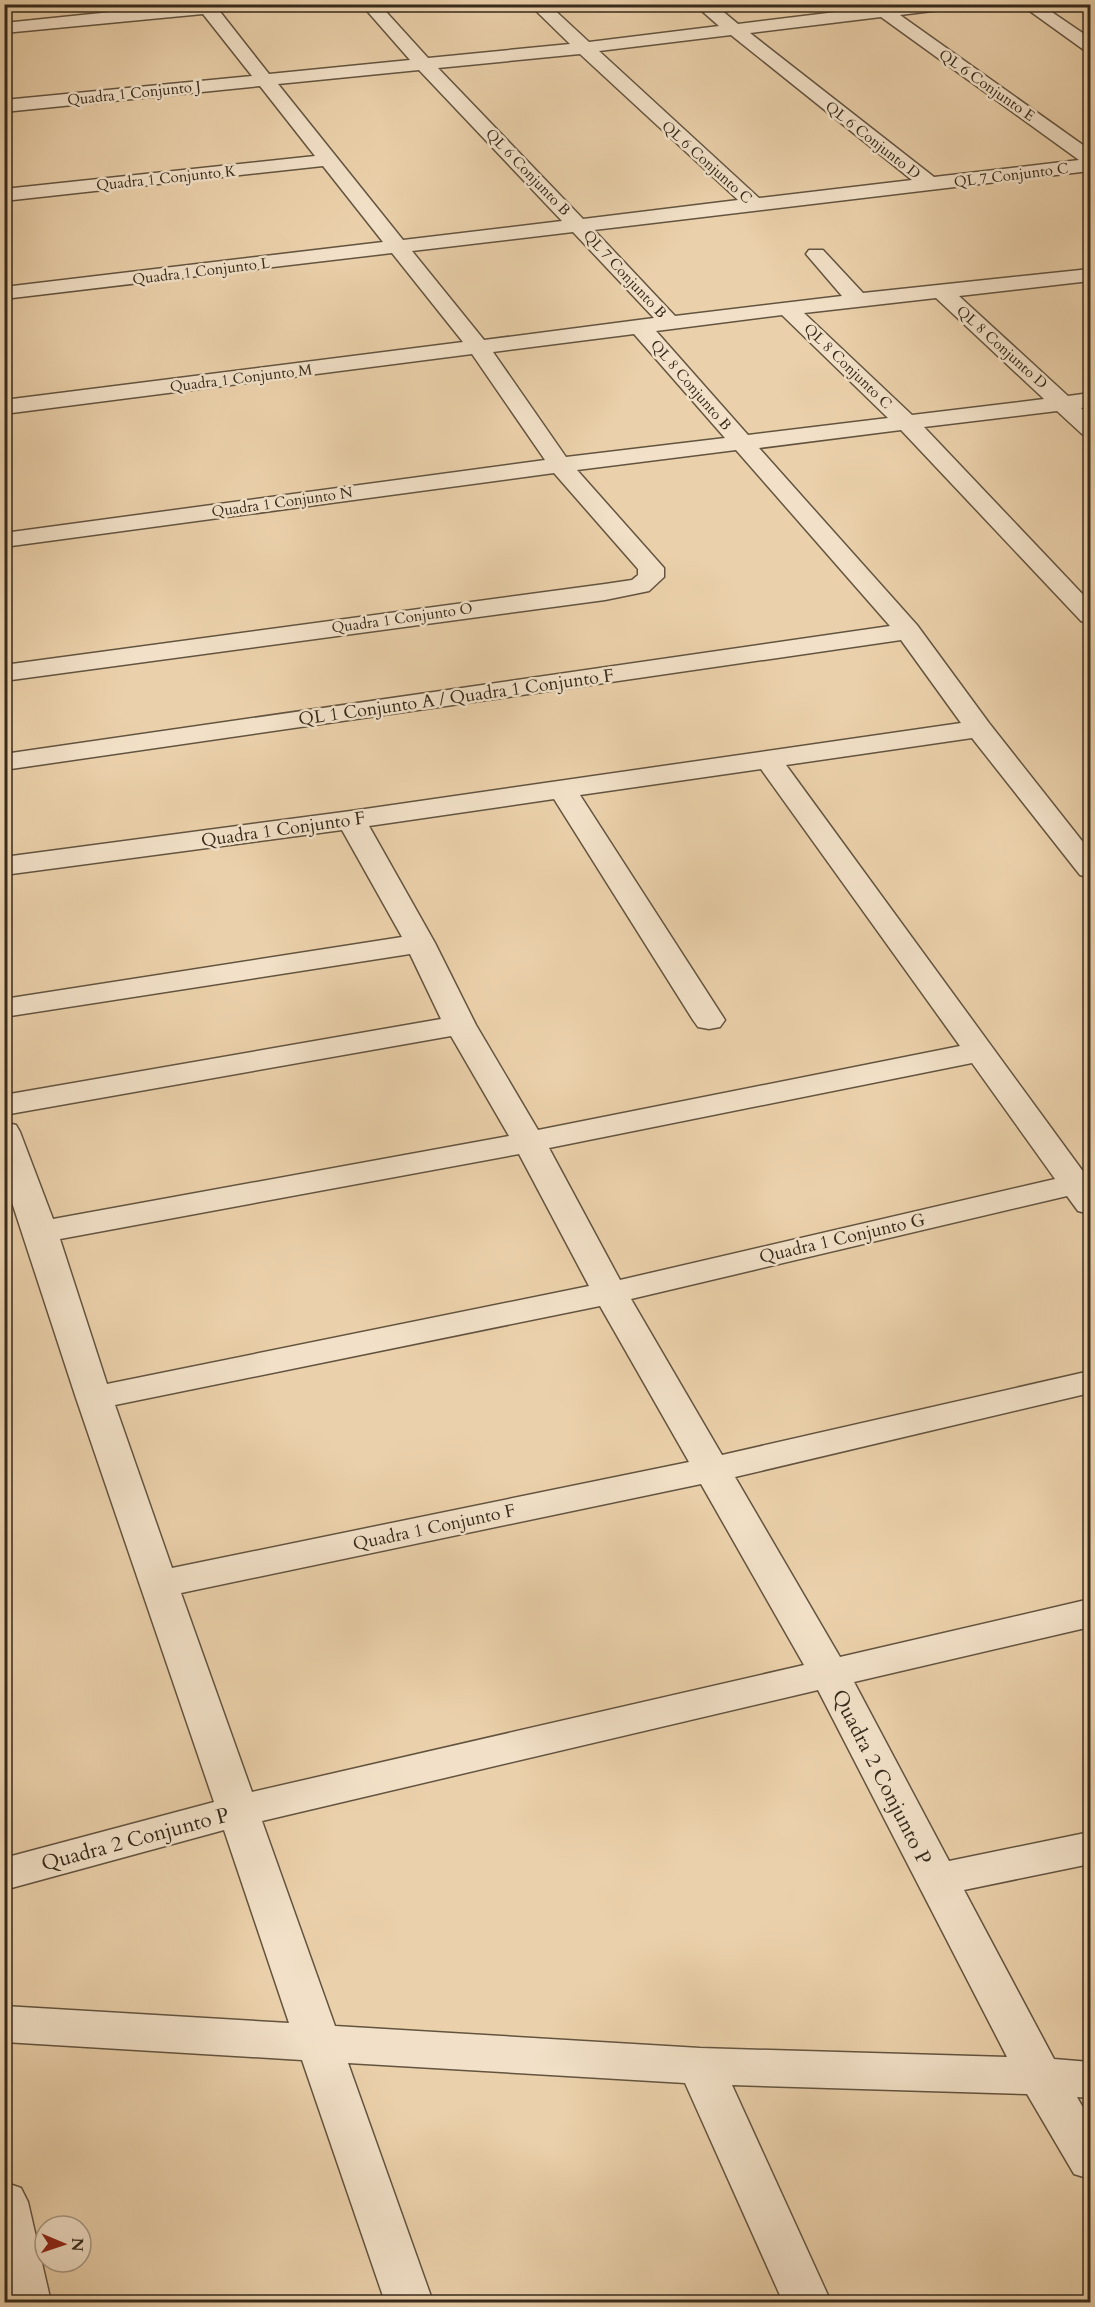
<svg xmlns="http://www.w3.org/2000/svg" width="1095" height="2307" viewBox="0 0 1095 2307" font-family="Cardo,serif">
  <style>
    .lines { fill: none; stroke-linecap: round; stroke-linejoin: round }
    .minor-casing { stroke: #635440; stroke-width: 3 }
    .minor { fill: #f2e1c8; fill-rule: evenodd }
    .labels { text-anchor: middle; stroke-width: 5; stroke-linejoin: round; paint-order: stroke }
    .far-street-label { font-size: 15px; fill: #362a1c; stroke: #f2e1c8 }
    .street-label { font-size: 18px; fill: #362a1c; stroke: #f2e1c8 }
    .near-street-label { font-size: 21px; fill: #362a1c; stroke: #f2e1c8 }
  </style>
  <rect width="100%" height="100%" fill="#ebd1ab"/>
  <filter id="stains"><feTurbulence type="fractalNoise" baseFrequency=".00333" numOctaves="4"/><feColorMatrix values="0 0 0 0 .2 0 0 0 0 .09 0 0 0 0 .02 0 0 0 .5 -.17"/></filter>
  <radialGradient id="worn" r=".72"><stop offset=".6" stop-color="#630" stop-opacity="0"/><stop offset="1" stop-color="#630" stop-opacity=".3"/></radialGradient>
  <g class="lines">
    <g class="minor-casing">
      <path id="minor" d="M189,4h25l55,70 141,-14 -49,-56h18l49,54 142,-14 -41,-40h19l41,38 130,-16 -25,-22h20l24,20 131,-16 -2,-4h89l-8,5 -48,6 190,135v21l-496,59 81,86 167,-20 -36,-42 3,-4h14l40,43 227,-24v12l-131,15 109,100 22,-3v14l-9,1 9,9v19l-8,-2 -25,-23 -133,16 166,175v22l-9,-3 -180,-191 -142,18 158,177 72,98 101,128v27l-10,-3 -108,-137 -186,27 304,416v33l-12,-3 -11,-15 -436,103 91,156 368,-84v22l-355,84 105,180 250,-58v28l-236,55 95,179 141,-29v32l-126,26 90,169 36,3v36l-13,-1 13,23v59l-16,-5 -47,-80 -295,-9 99,217h-48l-98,-219 -337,-20 85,239h-48l-83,-242 -298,-18v-36l285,17 -65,-193 -220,60v-32l210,-56 -138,-404 -72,-220v-56l12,3 4,7 33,87 456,-83 -58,-100 -447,79v-20l437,-76 -31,-65 -406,63v-18l398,-62 -60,-107 -338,45v-18l347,-46 610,-88 -60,-83 -897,130v-16l886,-128 -154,-176 -159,20 87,98v9l-15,14 -44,9 -601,81v-16l601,-81 27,-4 6,-5v-6l-84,-96 -550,74v-14l541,-73 -73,-106 -468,60v-14l459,-58 -71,-89 -388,46v-12l379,-45 -60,-76 -319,35v-12l311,-33 -55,-70 -256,26v-12l248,-24 -49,-62 -199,19v-10zM881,17l198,143 -145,17 -184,-144zM731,35l181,145 -153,18 -160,-147zM580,54l158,146 -155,19 -145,-151zM419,70l143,151 -159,19 -125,-156zM573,232l81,86 -170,22 -72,-89zM936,298l108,101 -132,16 -108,-102zM782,315l106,103 -140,17 -92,-104zM634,334l91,104 -159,19 -73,-105zM761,769l199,277 -422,84 -62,-105 -41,-82 -66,-117 185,-27 139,221 5,7 11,2 11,-2 5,-7 -145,-225zM972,1063l83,116 -435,101 -71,-132zM519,1154l70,132 -482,98 -47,-145zM600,1306l89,156 -517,106 -57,-163zM701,1484l103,181 -552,127 -71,-199zM818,1690l189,367 -307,-9 -365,-22 -73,-205z
        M1020,4h20l50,34v13l-6,-1z
        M4,2182l17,6 7,14 23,100h-47z"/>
    </g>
    <use href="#minor" class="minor"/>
  </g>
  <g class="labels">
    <g class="far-street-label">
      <text transform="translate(987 85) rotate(35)" y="5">QL 6 Conjunto E</text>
      <text transform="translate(134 93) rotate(-6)" y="5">Quadra 1 Conjunto J</text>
      <text transform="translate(873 140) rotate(38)" y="5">QL 6 Conjunto D</text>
      <text transform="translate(707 162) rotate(42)" y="5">QL 6 Conjunto C</text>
      <text transform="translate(528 172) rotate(46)" y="5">QL 6 Conjunto B</text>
      <text transform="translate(1011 175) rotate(-7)" y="5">QL 7 Conjunto C</text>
      <text transform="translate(166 178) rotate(-6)" y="5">Quadra 1 Conjunto K</text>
      <text transform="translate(201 271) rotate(-7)" y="5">Quadra 1 Conjunto L</text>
      <text transform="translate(625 274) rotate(47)" y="5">QL 7 Conjunto B</text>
      <text transform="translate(1002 347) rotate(42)" y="5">QL 8 Conjunto D</text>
      <text transform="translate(848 366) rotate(44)" y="5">QL 8 Conjunto C</text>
      <text transform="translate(241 378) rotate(-7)" y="5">Quadra 1 Conjunto M</text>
      <text transform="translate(691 385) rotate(49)" y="5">QL 8 Conjunto B</text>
      <text transform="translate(282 502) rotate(-8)" y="5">Quadra 1 Conjunto N</text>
      <text transform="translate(402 618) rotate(-8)" y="5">Quadra 1 Conjunto O</text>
    </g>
    <g class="street-label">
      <text transform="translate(456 697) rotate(-8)" y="6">QL 1 Conjunto A / Quadra 1 Conjunto F</text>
      <text transform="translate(283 829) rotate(-8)" y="6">Quadra 1 Conjunto F</text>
      <text transform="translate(842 1238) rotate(-13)" y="6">Quadra 1 Conjunto G</text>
      <text transform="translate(434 1527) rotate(-12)" y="6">Quadra 1 Conjunto F</text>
    </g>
    <g class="near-street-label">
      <text transform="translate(882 1777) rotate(63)" y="7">Quadra 2 Conjunto P</text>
      <text transform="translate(135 1839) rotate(-15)" y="7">Quadra 2 Conjunto P</text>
    </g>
  </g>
  <rect width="1095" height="2307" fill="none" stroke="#ebd1ab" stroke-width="24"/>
  <rect x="6" y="6" width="1083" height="2295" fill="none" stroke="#362a1c" stroke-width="3"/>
  <rect x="12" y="12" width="1071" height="2283" fill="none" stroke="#362a1c" stroke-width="1.5"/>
  <g transform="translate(63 2244) rotate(92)"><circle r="28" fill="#f2e1c8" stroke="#a79883" stroke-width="1.5"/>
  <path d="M0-4.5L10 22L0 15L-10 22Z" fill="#8f2418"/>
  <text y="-9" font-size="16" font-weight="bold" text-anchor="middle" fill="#362a1c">N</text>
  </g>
  <rect width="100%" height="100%" filter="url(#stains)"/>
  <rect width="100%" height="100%" fill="url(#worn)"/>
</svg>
